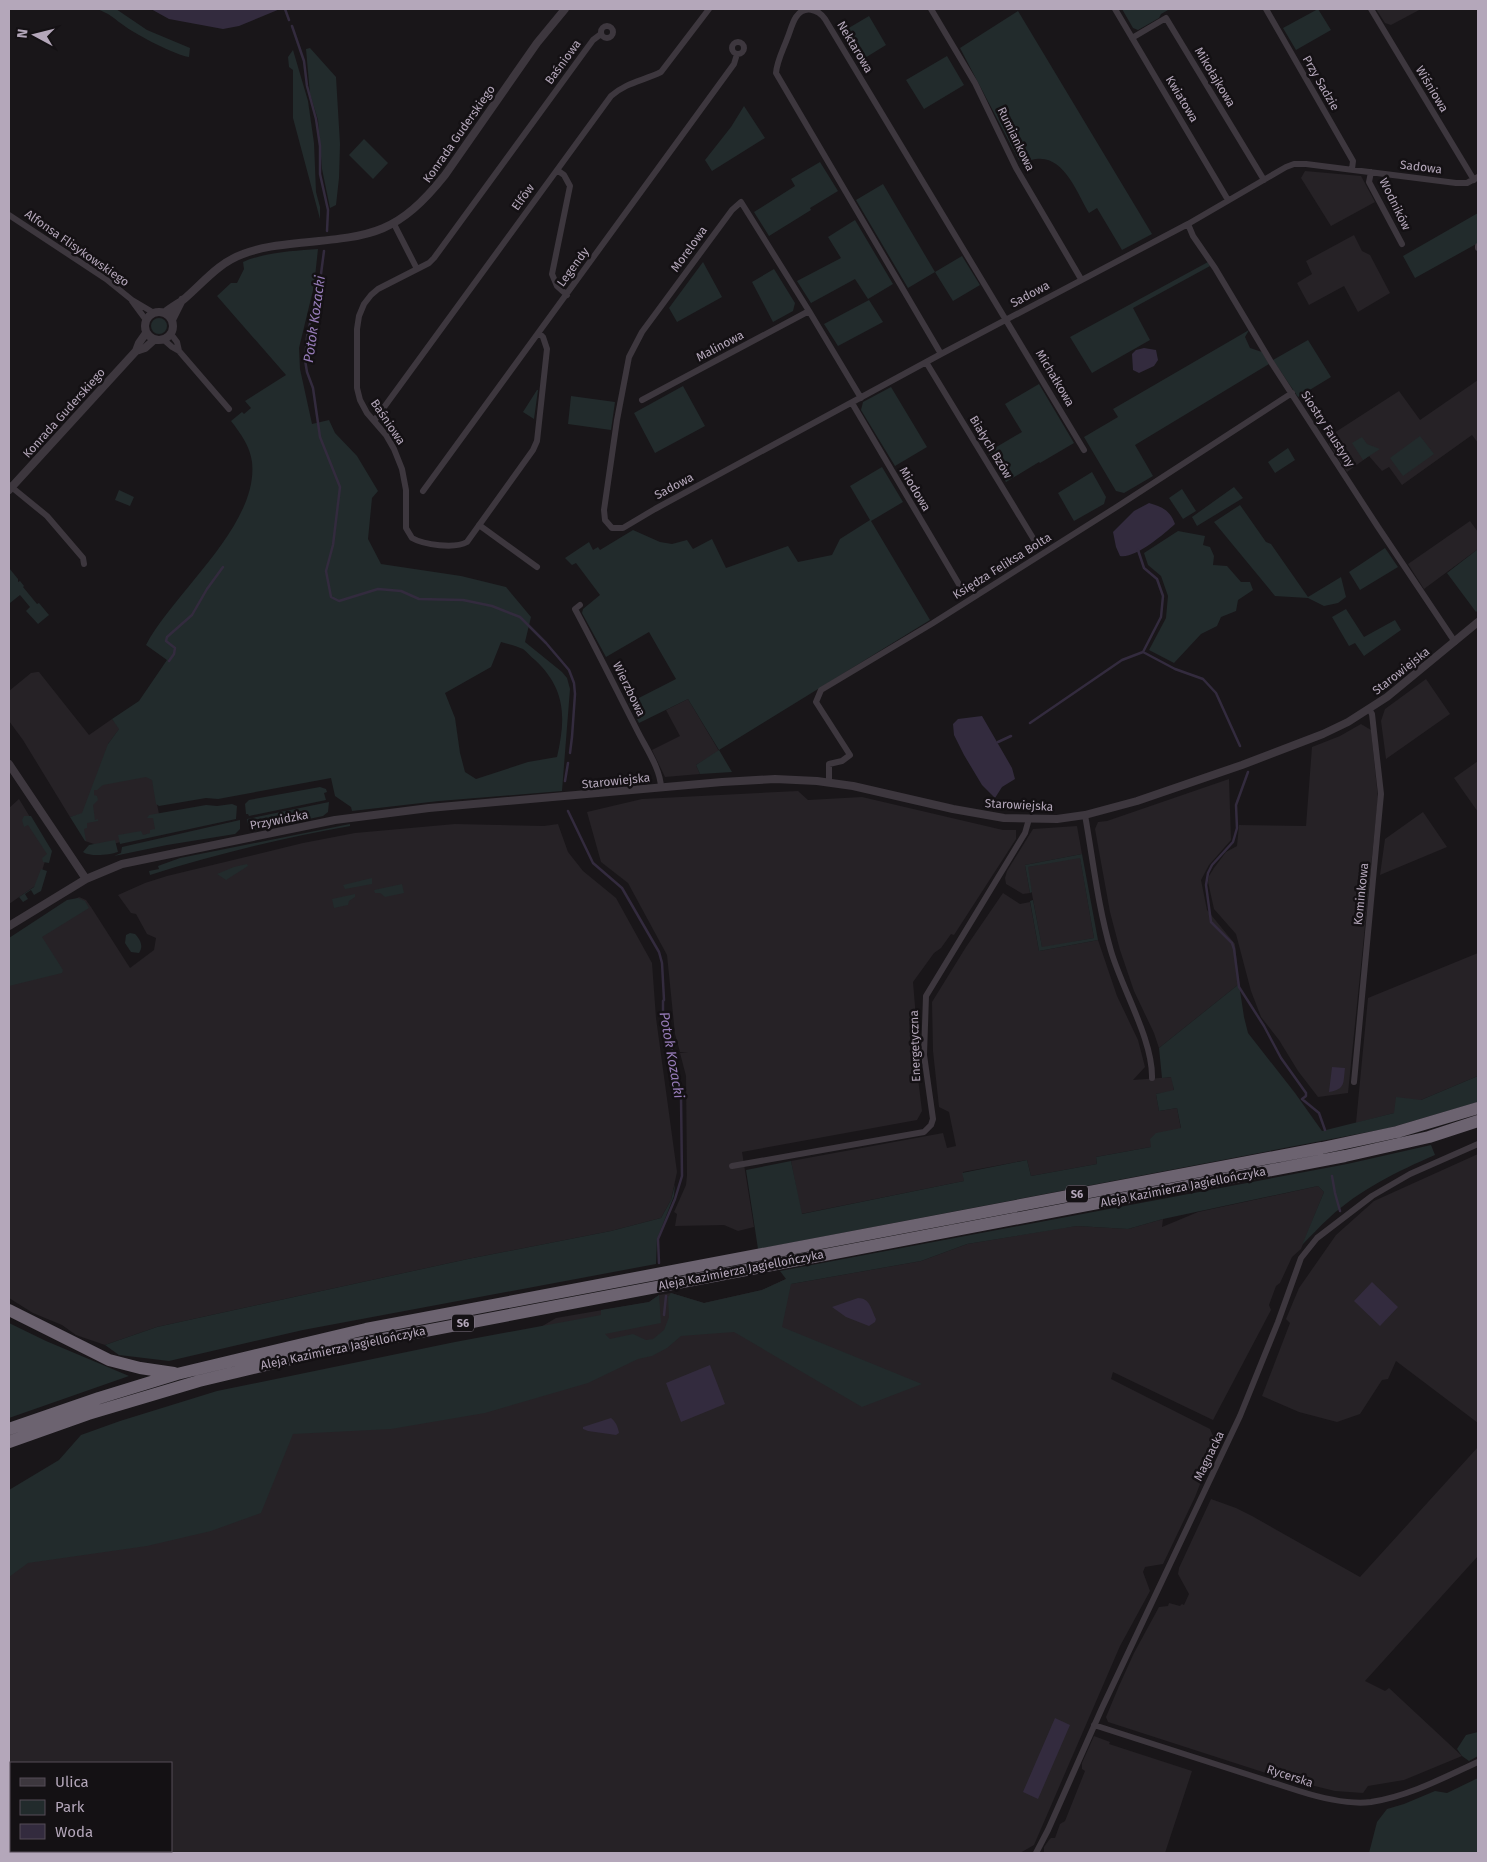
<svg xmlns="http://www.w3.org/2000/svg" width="1487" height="1862" viewBox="0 0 1487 1862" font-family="'Fira Sans',sans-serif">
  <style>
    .built { fill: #262226; fill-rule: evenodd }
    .green { fill: #222b2c; fill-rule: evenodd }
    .water { fill: #332b3e }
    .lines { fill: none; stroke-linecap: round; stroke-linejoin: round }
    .stream { stroke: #332b3e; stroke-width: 2.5 }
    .minor { stroke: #3d373e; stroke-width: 6 }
    .tertiary { stroke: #3d373e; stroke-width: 8 }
    .motorway { stroke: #6c6370; stroke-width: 12 }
    .labels { text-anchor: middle; stroke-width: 5; stroke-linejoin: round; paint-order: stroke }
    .shield { fill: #141114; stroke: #847a88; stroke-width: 1 }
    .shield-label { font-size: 11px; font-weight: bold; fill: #b4a7ba }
    .street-label { font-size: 12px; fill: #b4a7ba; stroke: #141114 }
    .water-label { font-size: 14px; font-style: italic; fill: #967bb8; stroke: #141114 }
  </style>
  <rect width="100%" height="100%" fill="#191619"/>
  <path class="built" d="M1376,9h45l-30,16 -6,-2z
    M1305,171l56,5 14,26 -44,24 -30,-48z
    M1354,235l8,16 8,4 20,38 -32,19 -14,-26 -35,19 -12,-22 15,-9 -6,-13z
    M1478,380v63l-6,-8 -70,50 -13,-18 -7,4 -13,-15 -22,16 -18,-28 2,-9 68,-44 21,29z
    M1470,521l8,11v17l-54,40 -16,-25z
    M37,672h2l50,63 23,-16 8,9 -12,16 43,28 11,58 -59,17 -18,-6 -3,-27 -12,3 -47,-77 -14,-19v-30l22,-18z
    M1426,679l24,35 -64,45 -5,-38 4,-12z
    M688,699l31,52 -23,14 4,9 -35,3 -13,-27 28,-14 -14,-26z
    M1361,724l10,6 7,68 -30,295 -30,4 -20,-26 -19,-31 -18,-23 -10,-26 -15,-57 -22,-25 -6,-27 1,-6 5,-8 12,-16 11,-6 2,-21 67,1 6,-79 28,-11z
    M1478,761v51l-24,-34z
    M1229,779l2,61 -22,25 -8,15 6,30 28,34 4,40 -80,64 -5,-15 -20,-42 -14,-41 -10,-38 -15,-83 3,-7 9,-1z
    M798,791l10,9 54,-3 141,33h13v9l-62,96 -3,-1 -10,14 -7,5 -21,29 2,24v47l7,58 -5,9 -175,32 12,75 -16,4 -14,-6 -49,1 2,-12 -3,-2 12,-27 1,-10 -1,-99 -6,-23 8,-1h-8l-5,-18 -8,-79 -39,-72 -27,-21 -14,-50 55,-13z
    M19,799l30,49 -11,36 -29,20v-96z
    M1423,812l24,35 -67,28 5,-36z
    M455,824l89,2 14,-2 10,28 15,19 33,27 36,65 4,55 21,154 -6,28 -10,18 -50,13 -143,28 -311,68 -52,18 -29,-10 -14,-10 -29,-12 -24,-15v-358l32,-22 38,-21 7,3 5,7 39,61 24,-18 2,-12 -9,-4 -11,-20 -5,-1 -13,-18 27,-12 22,-7 136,-33 52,-10z
    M1077,826l5,28 -57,11 5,28 -7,1 -17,-10 -1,-6 2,-7 26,-42z
    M1080,857l14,81 -52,10 -15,-81z
    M1003,893l17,11 10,-2 9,49 59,-11 19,56 21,44 7,27 -12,13 39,-3 2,14 -18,3 3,17 18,-3 4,21 -30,18 -55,10 1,7 -66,12 -4,-16 -64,12 1,9 -163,33 -10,-53 152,-28 4,15 9,-2 -7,-34 -10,-5 -6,-56 -1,-49 34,-55z
    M1478,953v123l-57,24h-5l-22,13 -38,10 12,-125z
    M1478,1154v269l-82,-62 -8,18 -6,1 -22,34 -23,8 -38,-10 -37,-16 28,-73 -4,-4 13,-31 37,-53 38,-34z
    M1318,1186l6,6 -23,57 -9,8 -12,26 -4,3 -7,19 2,5 -58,110 -100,-48 -2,7 99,50 6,14 -21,54 -32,67 -18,3 -2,5 7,19 -30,55 -86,199 -14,8h-1011v-349l530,-176 17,-10 93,-16 10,-7 12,-2 33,10 58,-13 24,-11 5,5 130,-23 46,-17 95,-16 15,-2 51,3 35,-10 -1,8 36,-15zM11,1763h160v88h-160z
    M1478,1447v109l-113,125 20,10 4,-3 73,68 -58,24 -36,6 -5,7 -28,-2 -57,-14 -170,-55 -2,-5 13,-31 15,-33 25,-46 9,-1 1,-3 11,3 2,-2 2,1 5,-11 -11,-20 1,-6 32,-69 25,9 16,8 108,61z
    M1094,1736l16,6 -1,2 83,27 -27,82h-121v-6l5,-7 2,-2h4l5,-14 5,-3 20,-50 -3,-2v-6z"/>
  <path class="green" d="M96,9h20l31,21 43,18 -1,9c-14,-2 -52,-22 -63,-30 -12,-8 -16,-14 -30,-18z
    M1122,9h46v1l-7,4 -2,4 -21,12 -5,-2z
    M1318,9l13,21 -35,20 -13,-22z
    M1018,11l134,223 -30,16 -25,-42 -8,5c-12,-20 -25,-58 -53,-54 -5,0 -10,5 -14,7l-62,-118z
    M869,16l17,29 -26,16 -18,-29z
    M310,48l26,29 4,67 -1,34 -3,27 -6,3 -8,-39 -4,-49 -8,-26 -4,-45z
    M293,50l15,51 6,42 2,49 4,15v12l-27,-101v-48l-4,-3 -1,-10z
    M947,56l17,29 -40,24 -18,-29z
    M744,106l21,32 -53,33 -7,-11 26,-33z
    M364,139l24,24 -15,16 -24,-24z
    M820,162l18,29 -28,17 1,2 -42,26 -15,-24 41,-26 -4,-7z
    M883,184l52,88 27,-16 18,29 -27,16 -18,-29 -27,16 -52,-88z
    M1478,213v30l-63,35 -12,-22z
    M855,220l38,64 -25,15 -13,-20 -44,24 -14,-22 44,-23 -13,-21z
    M318,249l-4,37 -15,62 1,21 12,55 17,-4 6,13 22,23 21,35 -6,7 -4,41 13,25 80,12 45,11 25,30 -6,25 37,30 5,6 3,11 -8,102 -123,10 -87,10 -1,-4 -16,-11 -4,-18 -113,21 -12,-1 -47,8 -3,-2 -4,-24 -6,-3 -43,8 -6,5h-3v5l3,1 1,4 -5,5 2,15 3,-1v2l-11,2v5l-3,1 2,12h-1l-15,-24 12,-4 26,-69 11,-15 -7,-10 27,-18 28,-41 -21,-15c28,-53 113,-120 106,-183 -2,-16 -11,-28 -21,-41l11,-9 2,2 7,-6 -6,-7 41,-26 -69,-79 14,-13h6l7,-14 -1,-7c23,-10 50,-11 75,-13zM501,642c7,2 16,4 22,7 4,3 8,8 12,11 31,29 31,58 22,97l-29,5 -52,17 -11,-7 -5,-19 -5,-35 -10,-25 46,-26z
    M703,262l19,35 -45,25 -8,-14z
    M1208,262l2,4 -77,42 17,32 -58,33 -22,-36z
    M774,269l21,34 -2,8 -20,11 -21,-40z
    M869,300l14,22 -45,24 -14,-22z
    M151 326a8 8 0 1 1 16 0a8 8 0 1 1-16 0Z
    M1249,330l-4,7 5,11 12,4 7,12 -134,81 18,31 -29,17 -8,-2 -32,-54 34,-20 -5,-8z
    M1308,340l23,37 -33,20 -25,-37z
    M1039,384l35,59 -34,20 -1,-1 -33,20 -18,-30 34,-20 -17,-28z
    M683,386l22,40 -50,27 -21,-40z
    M891,387l36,60 -32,19 -34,-56 2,-8z
    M537,390h1l-4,29 -11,-7z
    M571,396l44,6 -4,28 -43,-6z
    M1420,436l14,18 -31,22 -13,-18z
    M1362,437l5,7 13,5 -17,11 -11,-17z
    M1288,448l7,12 -20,13 -7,-11z
    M882,467l21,35 -32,19 59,99 -211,130 13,22 -32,2 -4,-9 23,-15 -31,-51 -49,24 -10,-20 47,-24 -27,-47 -43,25 -24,-44 1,-4 17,-14 -24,-32 -4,2 -7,-7 24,-16 4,8 5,-3 2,3 33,-20 27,12 12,2 15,-4 6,9 19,-10 14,29 62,-22 10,16 34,-7 8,-16 30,-19 -20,-34z
    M1092,472l14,25 -2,7 -30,17 -16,-28z
    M1234,487l9,11 -46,28 -5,-9z
    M1182,489l14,22 -13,8 -14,-21z
    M119,490l15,7 -4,9 -15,-6z
    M1240,505l26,37 5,2 37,53 33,-20 5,20 -8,6 -14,3 -16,-8 -33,-2 -61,-74z
    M1178,531l27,5 -2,9 7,2 4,9 -1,9 14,1 14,16h9l3,8 -15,10 -2,11 -15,6 -4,9 -16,8 -27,29 -25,-13 17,-32 2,-22 -7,-20 -13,-11 -4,-12z
    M1385,548l13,19 -38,23 -11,-18z
    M1478,549v61l-2,2 -29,-39z
    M9,568l9,11v3l2,-1 4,5 -1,1 14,17 2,-1 10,12 -11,9 -12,-13 4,-4 -10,-12 -10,8 -1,-1z
    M1346,609l18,28 31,-17 6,10 -37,26 -9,-13 -6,3 -17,-29z
    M320,787l6,2 1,3 -3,1 2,7 -77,16 -1,-2h-2l-1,-10 4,-4z
    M329,802l-1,10 -5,4 -67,14c-7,-1 -8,-5 -9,-11z
    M232,804l5,2 -1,13 -116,25 -2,-9 23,-4 2,4 7,-2v-3l5,-1 -2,-11h-6l2,-3 57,-10 11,1z
    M24,816h7l21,35 -3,12 -6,-1 -1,-4 5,-4 -19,-29 -4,2 -2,-7z
    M240,820v9l-5,5 -68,11 -53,11 7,-3 1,-6z
    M350,824v2c-68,12 -134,28 -200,49l-1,-4 10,-2 -1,-3 22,-8z
    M115,840l3,12c-9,3 -28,5 -35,0l6,-7z
    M1082,854l16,86 -59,11 -9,-50 3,-1 9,47 52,-9 -14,-80 -52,9 4,25 -2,1 -5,-28z
    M247,864l1,2 -22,14 -9,-6 17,-7z
    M41,869l6,2 -6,20 -7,4 -3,-5 -6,4 3,5 -5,3 -4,-5 15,-10z
    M372,878v6l-27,5 -2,-4z
    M402,884l2,9 -19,4 -5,-4h-5l-1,-3z
    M355,894v3l-6,4 -1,4 -14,3 -2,-9z
    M78,898l7,3 4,7 -47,29 21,33 -1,3 -53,13v-48l58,-38z
    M130,933l5,1c5,5 9,12 4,19l-8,-1 -6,-9 1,-8z
    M1239,984l5,33 4,16 47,60 27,38 72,-18 2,-16 25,3 57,-24v26l-89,26 -631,121 -12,-79 45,-9 11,53 162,-33 -2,-8 65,-13 4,16 66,-12 -1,-7 55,-10 -1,-8 6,-6 25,-5 -4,-20 -18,3 -3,-17 18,-4 -3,-13 -9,1 -3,-30z
    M1431,1145l4,10c-37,16 -76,35 -106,63 -9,8 -18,18 -27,27l22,-53 -6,-6 -155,33 -35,10 -51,-3 -110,18 -46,17 -130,23 -9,43 140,57 -60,23 -128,-75 -53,4 -14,12 -15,8 -14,3 -50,24 -103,30 -94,16 -98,5 -32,79 -50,18 -64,15 -119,17 -19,14v-87l50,-30 22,-25 39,-14 97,-30 238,-49 146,-27v-5l48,-8 10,-7 2,28 -56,11 5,5 23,-5 13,6 7,-1 11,-9 5,-13 -1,-20 3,-4 33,10 58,-13 24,-11 -6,-8 567,-107z
    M675,1184l-1,12 -17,43 -1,25 -353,66 -134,31 -50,-6 -14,-10 52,-18 311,-68 143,-28 50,-13 10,-18z
    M9,1323l37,18 83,35 -120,42z
    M1478,1732v24l-9,5 -7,-5 -5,-7 9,-14z
    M1478,1778v75h-109l8,-31 10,-13 17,-5 31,-13 12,2z"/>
  <path class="water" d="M151,9h129l-41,17 -16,3 -54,-10z
    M1144,348l12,2 2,10 -4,6 -15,7 -6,-3 -1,-16 4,-4z
    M1149,503c13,4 21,7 26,21 -11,10 -40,35 -55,32l-4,-9 -3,-15 21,-21z
    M982,716l30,52 3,11 -13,8 -7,11 -13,-13 -18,-30 -10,-20 -1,-11 5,-5z
    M1332,1067l13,1c-2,15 1,21 -16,24z
    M1372,1282l26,25 -18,19 -26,-25z
    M858,1298c12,0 13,11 18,21l-1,3 -6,4 -23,-9 -14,-10z
    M710,1365l15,39 -44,18 -15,-39z
    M611,1418c5,4 7,9 8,15l-3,2 -28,-4 -5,-2v-2z
    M1055,1718l15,7 -32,74 -15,-7z"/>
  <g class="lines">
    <path class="stream" d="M285,9l4,11
      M292,26l12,35 3,25 9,33 4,27v28l8,36 -1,21
      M324,251l-3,23 -14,63 -2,23 2,12 6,16 7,49 20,50 -7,58 -7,26 5,26 8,4 39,-12 23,2 18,8 44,1 29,6 28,11 26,26 23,27 5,13 1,11 -3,43 -2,16
      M1143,652l32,17 28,10 13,14 24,53
      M169,661l5,-7 1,-6 -9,-7 1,-4 25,-22 15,-26 16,-22
      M1030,723l92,-63 21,-8 18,-35 2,-21 -6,-17 -13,-11 -6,-18
      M998,742l13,-6
      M1248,772l-12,33 1,23 -4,14 -21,23 -4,8 -2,12 5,37 21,21 2,6 5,38 25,39 17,32 25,35v3l-4,3 17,14 6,17
      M565,781l3,-18
      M568,811l25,52 29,25 37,64 3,11 2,37 -1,1v15l12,46 6,35 1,79 -7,23 -17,40 1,24
      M1332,1176l3,17 5,18
      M664,1315l2,-19"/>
    <path class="minor" d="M931,9l44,74 41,85 65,111
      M1115,9l113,191
      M1266,9l87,152 -1,8
      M1371,9l103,171
      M601 32a6 6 0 1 1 12 0a6 6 0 1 1-12 0Z
      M1132,38l34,-20 98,162
      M732 48a6 6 0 1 1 12 0a6 6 0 1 1-12 0Z
      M557,170l7,5 6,11 -18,88 5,12 10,9
      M1371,172l-2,10 33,62
      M9,215l97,64 26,21 22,13
      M394,224l23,45
      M1188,224l5,12 22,32 56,94 107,165 77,115
      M1478,246v2
      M132,301l14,19
      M539,333l4,4 4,12 -10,92 -4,9 -66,92c-12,7 -43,3 -55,-4l-6,-10v-38l-4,-21 -8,-20 -8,-14 -19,-22 -7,-13 -3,-12v-59l2,-13 5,-12 7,-9 7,-6 51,-26 5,-5 159,-218 8,-6
      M171,334l6,8 2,9
      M164,340l8,7 7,4 50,58
      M941,354l-165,-281c1,-12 7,-23 11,-34 3,-7 5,-16 9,-22 8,-12 22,-8 29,2l259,431
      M926,362l110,181
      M861,398l-52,-87 -68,-109 -9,8 -90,122 -13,25 -12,63 -13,90 1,10 7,8h11l32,-19 286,-155 247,-130 98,-57 8,-3h12l150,19h11l11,-6
      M642,400l167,-89
      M852,403l108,183
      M374,421l237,-325c16,-14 32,-15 50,-24l48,-63
      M9,485l38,31 36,42 1,6
      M423,491l311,-427 3,-10
      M479,525l58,42
      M580,605l-5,4c22,41 42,82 63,123 8,16 23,38 23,56
      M829,783v-19l13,-3 8,-6 -34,-53 5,-12 112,-67 182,-115 177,-115
      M1085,815c8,45 13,92 26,136 11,38 42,89 41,127
      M1354,1082l27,-288 -9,-80 -3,-5
      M732,1166l192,-34 7,-7 2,-6 -9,-64 2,-59 99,-163 4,-14
      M1094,1725l205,66c22,7 48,14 72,11 38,-6 72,-24 107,-40
      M1036,1853l12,-23 54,-122 138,-292 38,-94 23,-64 16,-20 55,-42 38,-22 68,-30"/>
    <path class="tertiary" d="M145 326a14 14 0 1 1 28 0a14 14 0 1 1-28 0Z
      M164,313c6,-5 13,-9 19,-13 20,-17 35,-37 60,-46 18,-7 37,-9 56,-11 73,-7 98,-8 146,-68l92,-132 28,-34
      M172,320l10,-20
      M136,351l9,-3 9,-8
      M9,490l127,-139 3,-8 7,-10
      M9,764l77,115
      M9,926l77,-47 36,-15 213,-44 94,-12 293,-26 53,-3 42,2 36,5 100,23 51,9 53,1 28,-4 52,-14 105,-36 81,-31 25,-12 39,-25 91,-75"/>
    <path class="motorway" d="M9,1310l100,50 31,8 34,5
      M9,1429l90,-31 78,-24 189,-45 956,-181 75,-16 81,-24
      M9,1442l79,-28 111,-33 142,-34 1004,-191 84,-19 49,-16"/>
  </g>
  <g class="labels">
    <g class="shield">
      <rect x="1066" y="1185.5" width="22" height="17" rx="4"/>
      <rect x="452" y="1314.5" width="22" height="17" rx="4"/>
    </g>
    <g class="shield-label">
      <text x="1077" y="1198">S6</text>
      <text x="463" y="1327">S6</text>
    </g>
    <g class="street-label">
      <text transform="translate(855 47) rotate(59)" y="4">Nektarowa</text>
      <text transform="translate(563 62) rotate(-54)" y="4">Baśniowa</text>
      <text transform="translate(1215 77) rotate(59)" y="4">Mikołajkowa</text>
      <text transform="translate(1321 83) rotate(60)" y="4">Przy Sadzie</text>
      <text transform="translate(1432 89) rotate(59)" y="4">Wiśniowa</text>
      <text transform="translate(1182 99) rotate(59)" y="4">Kwiatowa</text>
      <text transform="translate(459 134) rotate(-55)" y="4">Konrada Guderskiego</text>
      <text transform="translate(1016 139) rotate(64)" y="4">Rumiankowa</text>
      <text transform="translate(1421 167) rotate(7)" y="4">Sadowa</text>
      <text transform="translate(523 197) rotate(-54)" y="4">Elfów</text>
      <text transform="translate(1395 204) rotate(64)" y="4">Wodników</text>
      <text transform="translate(77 248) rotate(35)" y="4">Alfonsa Flisykowskiego</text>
      <text transform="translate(689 249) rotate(-54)" y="4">Morelowa</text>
      <text transform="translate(573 267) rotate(-54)" y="4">Legendy</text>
      <text transform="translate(1030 294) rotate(-28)" y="4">Sadowa</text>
      <text transform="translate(720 346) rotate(-28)" y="4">Malinowa</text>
      <text transform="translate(1055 378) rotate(59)" y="4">Michałkowa</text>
      <text transform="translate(64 413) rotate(-48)" y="4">Konrada Guderskiego</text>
      <text transform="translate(388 422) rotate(56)" y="4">Baśniowa</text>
      <text transform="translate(1328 429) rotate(57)" y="4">Siostry Faustyny</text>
      <text transform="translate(991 447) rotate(59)" y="4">Białych Bzów</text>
      <text transform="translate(674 486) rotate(-28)" y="4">Sadowa</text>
      <text transform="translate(915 489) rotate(59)" y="4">Miodowa</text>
      <text transform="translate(1002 566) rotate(-32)" y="4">Księdza Feliksa Bolta</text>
      <text transform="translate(1401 671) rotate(-38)" y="4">Starowiejska</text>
      <text transform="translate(629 689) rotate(64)" y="4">Wierzbowa</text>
      <text transform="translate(616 781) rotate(-6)" y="4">Starowiejska</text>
      <text transform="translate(1019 805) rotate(3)" y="4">Starowiejska</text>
      <text transform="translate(279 820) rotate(-11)" y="4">Przywidzka</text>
      <text transform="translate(1361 894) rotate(-84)" y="4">Kominkowa</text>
      <text transform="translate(915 1046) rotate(-92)" y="4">Energetyczna</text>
      <text transform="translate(1183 1187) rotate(-11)" y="4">Aleja Kazimierza Jagiellończyka</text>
      <text transform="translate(741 1270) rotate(-11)" y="4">Aleja Kazimierza Jagiellończyka</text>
      <text transform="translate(343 1348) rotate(-12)" y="4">Aleja Kazimierza Jagiellończyka</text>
      <text transform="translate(1209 1456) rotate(-64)" y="4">Magnacka</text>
      <text transform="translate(1290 1776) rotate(18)" y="4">Rycerska</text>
    </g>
    <g class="water-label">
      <text transform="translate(314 319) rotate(-82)" y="5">Potok Kozacki</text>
      <text transform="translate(672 1055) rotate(80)" y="5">Potok Kozacki</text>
    </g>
  </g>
  <rect width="1487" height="1862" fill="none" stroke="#b4a7ba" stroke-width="20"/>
  <rect x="10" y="1762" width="162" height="90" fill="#141114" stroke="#544d56"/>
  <rect x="20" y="1778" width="25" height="8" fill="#3d373e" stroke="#544d56"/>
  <text x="55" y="1787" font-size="15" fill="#b4a7ba">Ulica</text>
  <rect x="20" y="1800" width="25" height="15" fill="#222b2c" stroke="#544d56"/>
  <text x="55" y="1812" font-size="15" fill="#b4a7ba">Park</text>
  <rect x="20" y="1824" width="25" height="15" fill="#332b3e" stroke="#544d56"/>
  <text x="55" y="1837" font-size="15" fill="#b4a7ba">Woda</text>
  <g transform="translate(35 35) rotate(277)" stroke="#141114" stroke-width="4" paint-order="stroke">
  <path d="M0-4L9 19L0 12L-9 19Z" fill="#b4a7ba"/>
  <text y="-8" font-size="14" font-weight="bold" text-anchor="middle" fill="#b4a7ba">N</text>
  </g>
</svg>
